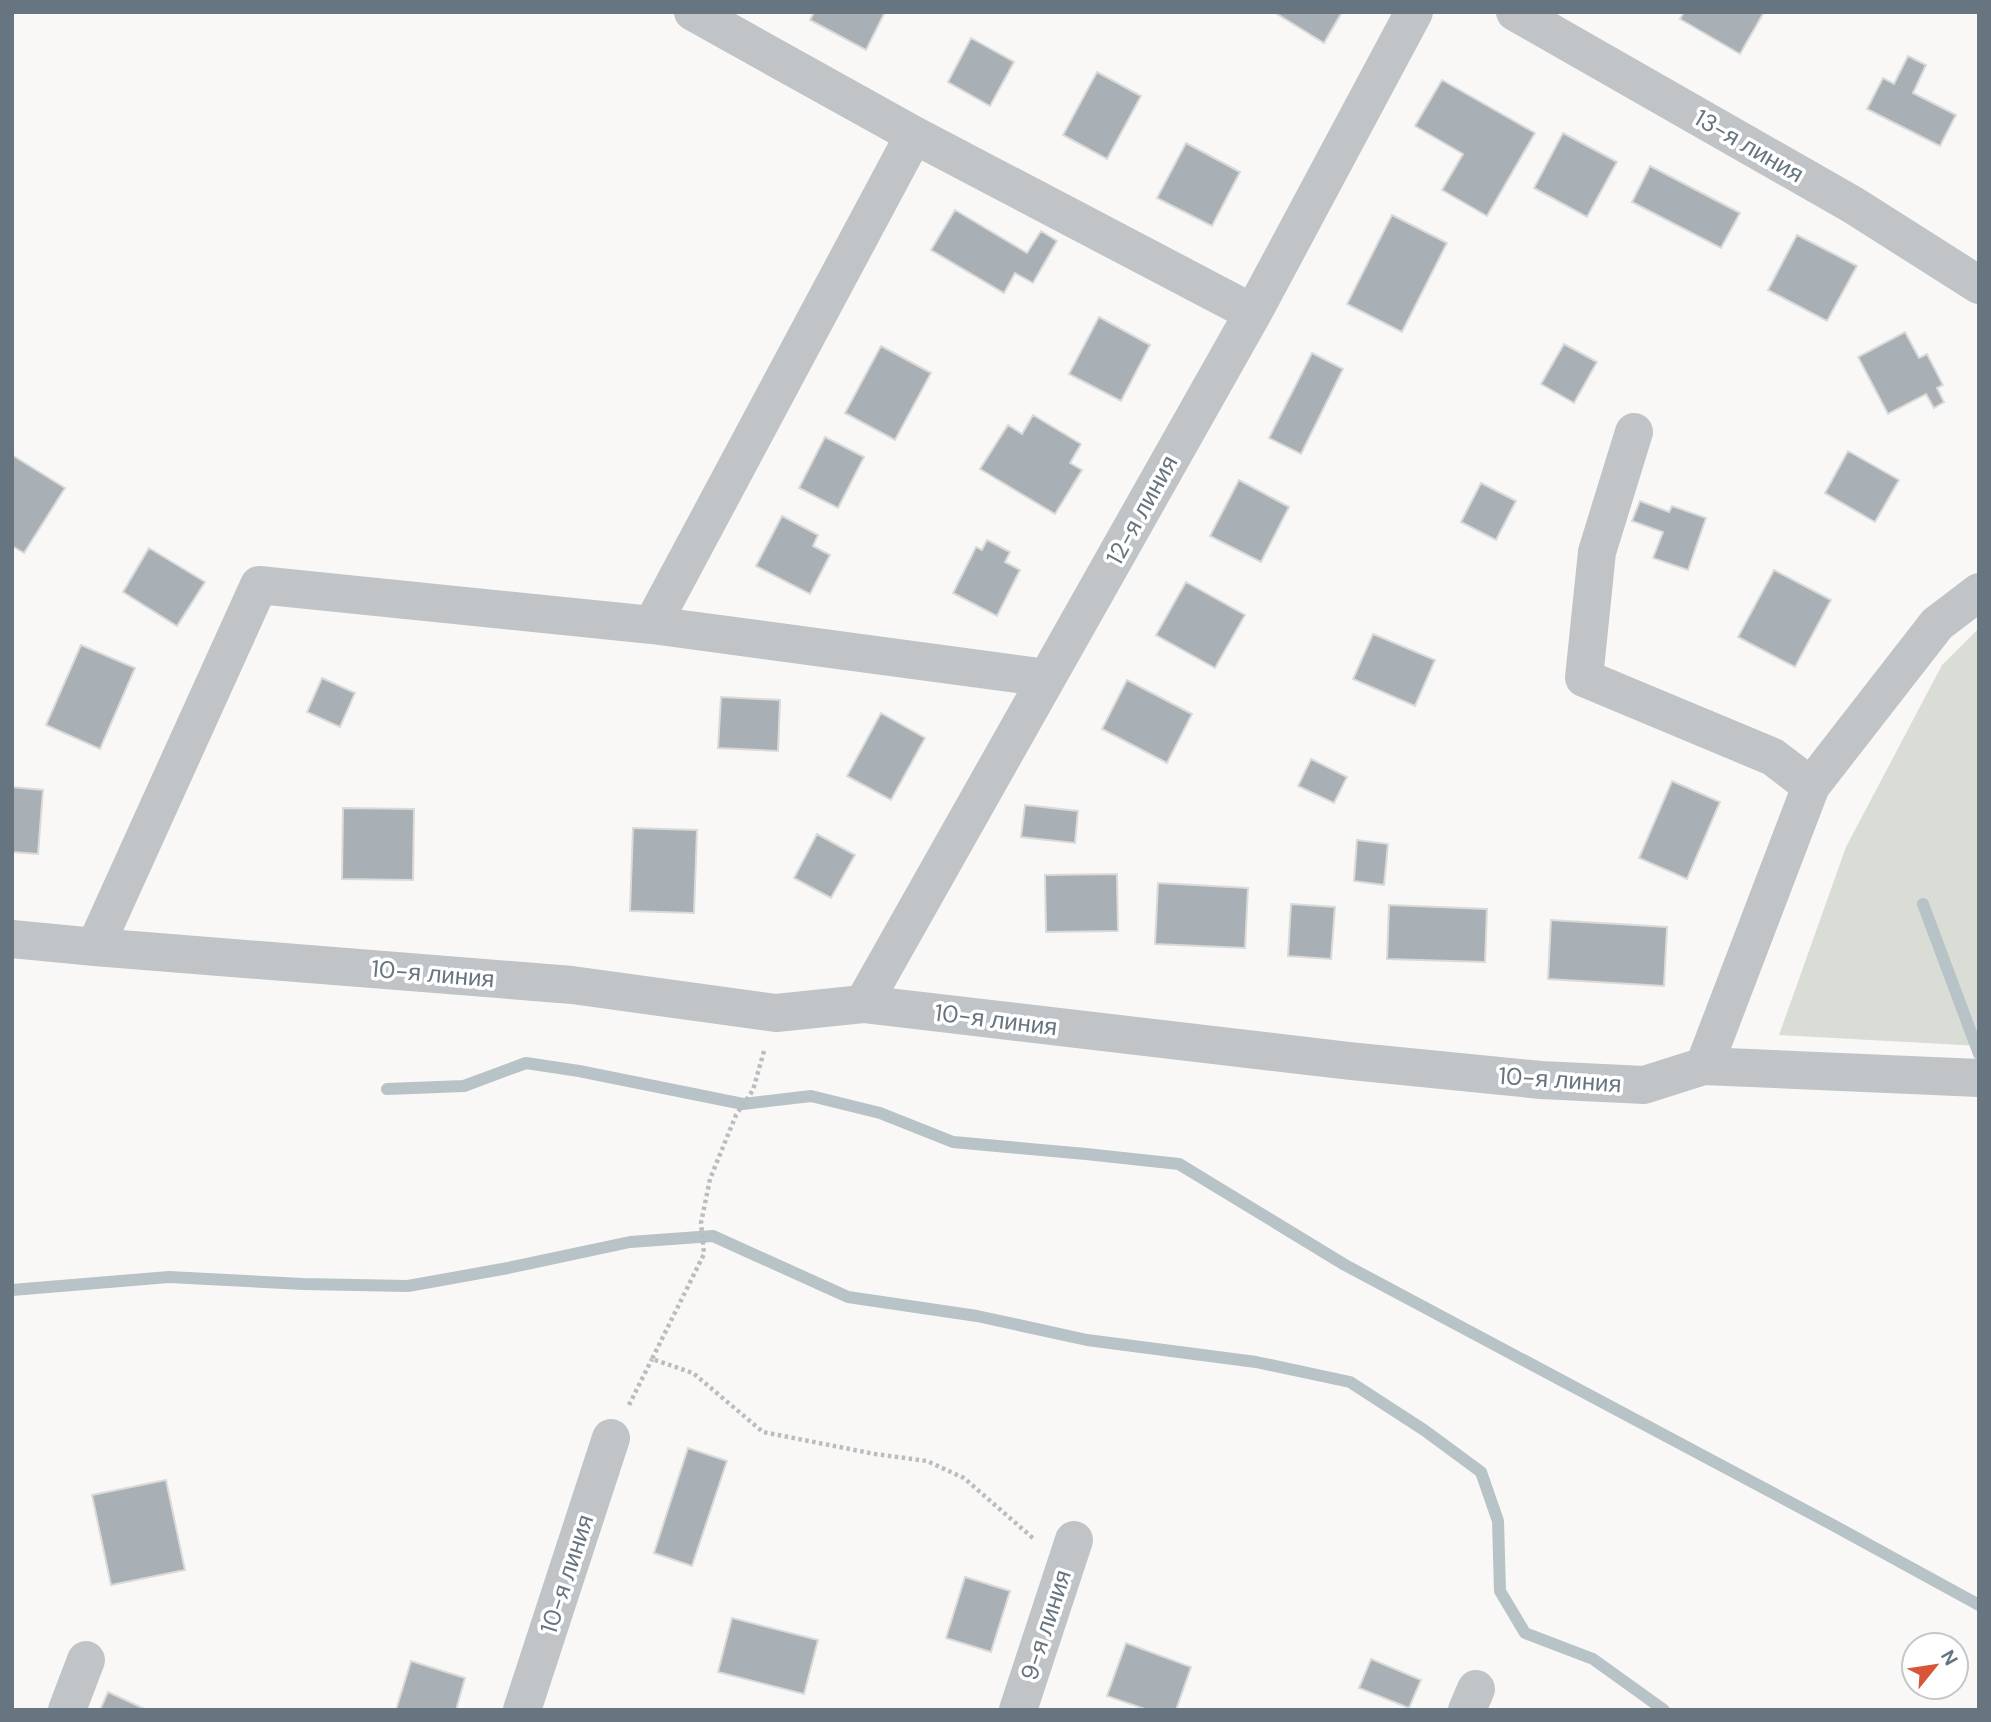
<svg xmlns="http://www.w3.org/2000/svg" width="1991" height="1722" viewBox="0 0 1991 1722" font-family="'DM Sans',sans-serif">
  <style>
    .green { fill: #d9ddd6 }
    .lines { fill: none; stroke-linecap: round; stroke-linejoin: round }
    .stream { stroke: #b7c3c7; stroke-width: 12 }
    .building { fill: #a8afb5; stroke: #dadad9; stroke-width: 2 }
    .path { stroke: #babdbf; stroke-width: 4.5; stroke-dasharray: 3.5 3.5; stroke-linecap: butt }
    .minor { stroke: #c0c4c7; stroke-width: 38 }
    .labels { text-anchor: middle; stroke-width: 7; stroke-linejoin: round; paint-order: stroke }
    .street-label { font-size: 24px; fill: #66757f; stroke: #fff }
  </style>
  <rect width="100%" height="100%" fill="#f9f8f6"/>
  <path class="green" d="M1979,628v418l-200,-11 67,-188 96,-182z"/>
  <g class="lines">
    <path class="stream" d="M1923,904l56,150
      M387,1089l77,-3 62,-23 53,8 164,33 68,-8 69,17 73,29 133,12 93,10 166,101 486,259 148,81
      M12,1290l157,-13 134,7 105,2 100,-18 122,-26 83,-6 135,61 129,19 110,24 169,22 94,20 74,48 57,42 17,49 2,70 25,42 68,26 71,51"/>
  </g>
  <path class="building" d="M814,12h71l-19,38 -56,-30z
    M1274,12h68l-18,31z
    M1684,12h80l-24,42 -60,-35z
    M971,38l43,24 -24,44 -42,-24z
    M1908,56l18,9 -13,28 43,22 -16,31 -73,-37 16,-31 11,6z
    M1097,72l44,24 -34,63 -44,-24z
    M1442,80l93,53 -48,83 -45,-26 21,-36 -48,-28z
    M1563,133l54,29 -30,55 -53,-29z
    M1186,143l54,29 -28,54 -55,-28z
    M1650,166l90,47 -19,35 -89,-46z
    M955,210l72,43 14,-22 16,10 -24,42 -18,-10 -11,20 -73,-43z
    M1392,215l55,28 -45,89 -55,-28z
    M1797,235l60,31 -30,55 -59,-31z
    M1099,317l51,28 -29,56 -52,-27z
    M1905,332l14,26 8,-4 16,31 -6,3 7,14 -10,6 -8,-14 -38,20 -30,-57z
    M1564,344l33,18 -23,41 -33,-19z
    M881,346l50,27 -36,67 -50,-27z
    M1312,353l31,16 -42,85 -32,-16z
    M1033,415l48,29 -11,19 12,7 -27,44 -75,-45 28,-44 14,9z
    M825,437l39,20 -26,51 -39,-20z
    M1848,451l51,29 -24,42 -50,-29z
    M12,455l53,33 -41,65 -12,-7z
    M1239,480l50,27 -28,55 -51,-26z
    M1481,483l35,18 -20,39 -35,-18z
    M1640,501l29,11 3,-6 34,12 -18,52 -35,-12 10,-26 -31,-11z
    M782,516l36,19 -5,11 17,9 -20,39 -54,-28z
    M987,540l23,12 -5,10 15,8 -23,46 -44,-23 23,-46 6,3z
    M149,548l56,34 -28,44 -54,-34z
    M1774,570l57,30 -36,67 -57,-30z
    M1186,582l59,33 -30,53 -59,-33z
    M1373,634l62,26 -20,46 -62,-27z
    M81,645l54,23 -35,81 -54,-24z
    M322,678l33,15 -15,34 -33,-15z
    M1127,680l65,34 -25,49 -65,-34z
    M721,697l59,3 -2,51 -60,-3z
    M881,713l44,25 -34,62 -44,-24z
    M1311,759l36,18 -13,26 -36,-17z
    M1672,781l48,21 -33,77 -48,-21z
    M12,787l31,3 -5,64 -26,-2z
    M1025,805l53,6 -3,32 -54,-6z
    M343,808l71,1 -1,71 -71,-1z
    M633,828l64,2 -3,83 -64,-2z
    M817,834l38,21 -24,43 -37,-20z
    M1357,840l31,4 -4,41 -30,-4z
    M1117,874l1,57 -72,1 -1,-57z
    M1158,883l90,5 -3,60 -90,-4z
    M1291,904l44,3 -4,52 -43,-3z
    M1389,905l98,4 -2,53 -98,-3z
    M1551,920l116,7 -3,59 -116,-7z
    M688,1448l39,13 -35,105 -38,-13z
    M166,1480l19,90 -74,15 -19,-90z
    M965,1577l45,14 -19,61 -45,-14z
    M732,1618l86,22 -14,54 -86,-22z
    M1126,1643l65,24 -15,43h-28l-41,-14z
    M1371,1659l50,21 -12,28 -50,-20z
    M411,1661l54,17 -9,32h-60z
    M108,1692l39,18h-47z"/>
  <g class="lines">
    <path class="path" d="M764,1051l-11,39 -17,25 -26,64 -9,44 3,31 -52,105 41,14 70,59 112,22 52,7 37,17 70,61
      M629,1405l23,-46"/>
    <path class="minor" d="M693,12l221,123 339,178
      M1515,12l338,193 126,80
      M1634,432l-37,120 -13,126 189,79 38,29
      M652,625l262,-490
      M12,939l83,8 477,38 204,28 87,-9 487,57 191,19 103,5 60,-19 275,12
      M95,947l164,-362 393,40 395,53
      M863,1004l390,-691 161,-301
      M1704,1066l107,-280 126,-162 42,-32
      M67,1710l19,-50
      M522,1710l89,-272
      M1018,1710l56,-170
      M1467,1710l9,-21"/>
  </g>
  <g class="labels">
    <g class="street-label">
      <text transform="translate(1749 146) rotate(30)" y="8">13-я линия</text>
      <text transform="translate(1142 510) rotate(-61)" y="8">12-я линия</text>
      <text transform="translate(433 974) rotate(5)" y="8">10-я линия</text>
      <text transform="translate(996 1020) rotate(7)" y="8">10-я линия</text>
      <text transform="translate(1560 1080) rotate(4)" y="8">10-я линия</text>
      <text transform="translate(567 1574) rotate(-72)" y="8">10-я линия</text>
      <text transform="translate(1046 1625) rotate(-72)" y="8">9-я линия</text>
    </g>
  </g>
  <rect width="1991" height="1722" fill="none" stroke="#66757f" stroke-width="28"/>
  <g transform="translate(1935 1666) rotate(60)"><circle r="33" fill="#ffffff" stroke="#c2c8cc" stroke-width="2"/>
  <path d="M0-5L12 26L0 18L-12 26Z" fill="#d85537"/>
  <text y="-10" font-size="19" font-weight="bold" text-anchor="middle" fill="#66757f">N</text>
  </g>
</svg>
